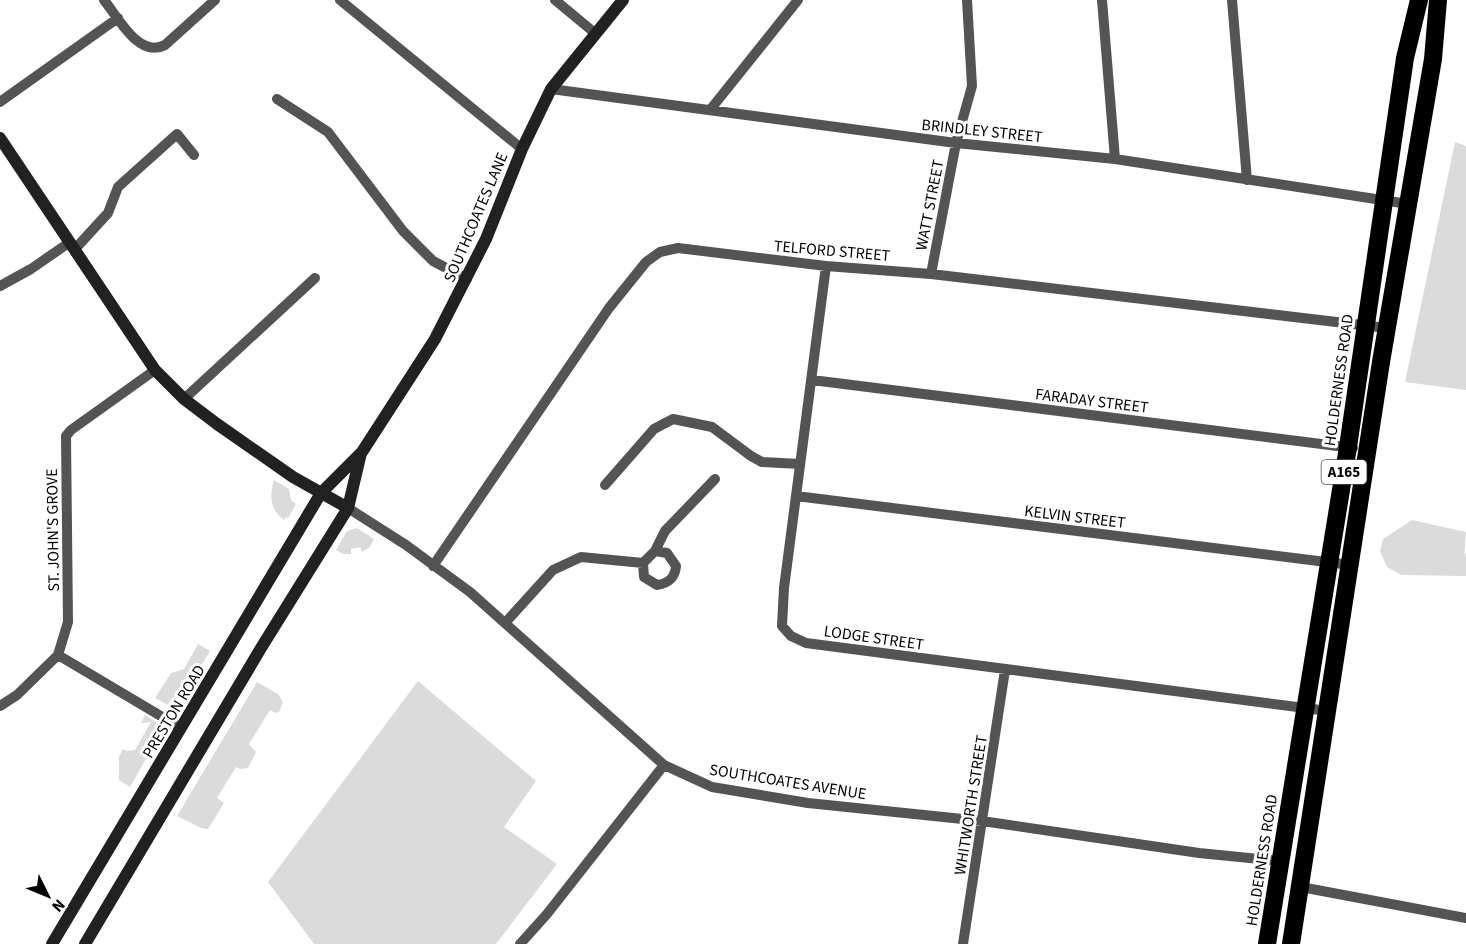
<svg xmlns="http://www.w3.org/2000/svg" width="1466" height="944" viewBox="0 0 1466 944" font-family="'Source Sans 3',sans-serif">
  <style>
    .green { fill: #dbdbdb }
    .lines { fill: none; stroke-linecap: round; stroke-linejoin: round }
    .street { stroke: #545454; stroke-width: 10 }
    .secondary { stroke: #212121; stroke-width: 12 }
    .highway { stroke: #000; stroke-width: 18 }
    .labels { text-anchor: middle; stroke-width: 6; stroke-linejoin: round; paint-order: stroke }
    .shield { fill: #fff; stroke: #4c4c4c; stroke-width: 1.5 }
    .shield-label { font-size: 15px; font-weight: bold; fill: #000 }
    .street-label { font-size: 16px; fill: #000; stroke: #fff }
  </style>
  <rect width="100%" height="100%" fill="#fff"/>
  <path class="green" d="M1455,142l11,4v244l-61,-8z
    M274,480l15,9 2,11 5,4 -8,14 -2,-1 -2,3c-14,-10 -15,-24 -10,-40z
    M1412,520l54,12 -2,25 2,-6v25l-65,-1 -14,-8 -7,-16 3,-12z
    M357,528l17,11 -4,8 -8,5 -2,-5 -9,2v5h-8l-7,-4 11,-19z
    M198,644l12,7 -35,58 -20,-11 16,-25 13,-4z
    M418,681l118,100 -32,46 53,37 -61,80h-182l-46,-62z
    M257,682l21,12 5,8 -4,10 -4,1 -5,-3 -21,34 7,8 -8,16 -8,1 -4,-2 -19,31 7,5 -16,26 -7,-1 -24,-12z
    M145,715l19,12 -34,60 -11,-7v-23l4,-8 4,2 8,-1 16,-28 -10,1z"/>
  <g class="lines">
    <path class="street" d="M104,0c14,17 35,59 61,45l50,-45
      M340,0l182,149
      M555,0l41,34
      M1102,0l13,159
      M1232,0l15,180
      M551,89l405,54 159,16 293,45
      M277,99l51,33 75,99 30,30 34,18
      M0,102l118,-84
      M710,110l88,-110
      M75,249l33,-36 10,-26 59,-53 17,21
      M826,266l-42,322 -2,38 9,10 15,7 522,68
      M931,274l25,-131 16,-57 -5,-86
      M0,286l31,-17 39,-27
      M812,380l541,68
      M184,399l131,-121
      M605,485l49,-56 19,-10 39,8 39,29 11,6 38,2
      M796,496l554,69
      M348,508l58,37 64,47 194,173 48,22 96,16 174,18 217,32 81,8
      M643,563l1,14 13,8c12,-2 18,-7 19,-19l-9,-13 -12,-2
      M433,566l176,-258 37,-46 14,-10 18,-4 148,18 105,8 456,54
      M506,622l47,-52 28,-13 62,6 12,-12 10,-20 50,-52
      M58,655l123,73
      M0,706l17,-11 41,-40 10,-33 -2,-186 5,-6 84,-60
      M1301,887l165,31
      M520,944l27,-30 117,-149
      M963,944l42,-274"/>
    <path class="secondary" d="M0,138l155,232 29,29 33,25 76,53 55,31
      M52,944l269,-451 41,-41 73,-113 51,-100 36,-90 29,-60 72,-89
      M85,944l176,-296 87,-140 13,-55"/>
    <path class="highway" d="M1267,944l81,-497 57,-389 14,-58
      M1291,944l90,-582 52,-303 5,-59"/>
  </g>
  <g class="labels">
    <rect class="shield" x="1321.5" y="460" width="45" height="24" rx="4.5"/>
    <g class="shield-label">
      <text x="1344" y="477">A165</text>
    </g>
    <g class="street-label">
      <text transform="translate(982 130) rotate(6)" y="6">BRINDLEY STREET</text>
      <text transform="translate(929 205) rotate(-79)" y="6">WATT STREET</text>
      <text transform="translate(475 217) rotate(-67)" y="6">SOUTHCOATES LANE</text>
      <text transform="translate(832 250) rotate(5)" y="6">TELFORD STREET</text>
      <text transform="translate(1338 380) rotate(-82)" y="6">HOLDERNESS ROAD</text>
      <text transform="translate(1092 400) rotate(7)" y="6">FARADAY STREET</text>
      <text transform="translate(1075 516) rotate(7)" y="6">KELVIN STREET</text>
      <text transform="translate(52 530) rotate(-91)" y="6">ST. JOHN'S GROVE</text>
      <text transform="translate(874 637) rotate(8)" y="6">LODGE STREET</text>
      <text transform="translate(173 711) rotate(-59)" y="6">PRESTON ROAD</text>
      <text transform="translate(788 781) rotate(9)" y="6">SOUTHCOATES AVENUE</text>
      <text transform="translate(970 805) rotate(-81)" y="6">WHITWORTH STREET</text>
      <text transform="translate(1261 860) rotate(-81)" y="6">HOLDERNESS ROAD</text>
    </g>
  </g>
  <g transform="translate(48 896) rotate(133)" stroke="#ffffff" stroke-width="4.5" paint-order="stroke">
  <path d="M0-4.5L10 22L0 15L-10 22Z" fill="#000000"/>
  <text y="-9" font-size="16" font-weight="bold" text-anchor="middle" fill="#000000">N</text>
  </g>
</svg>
